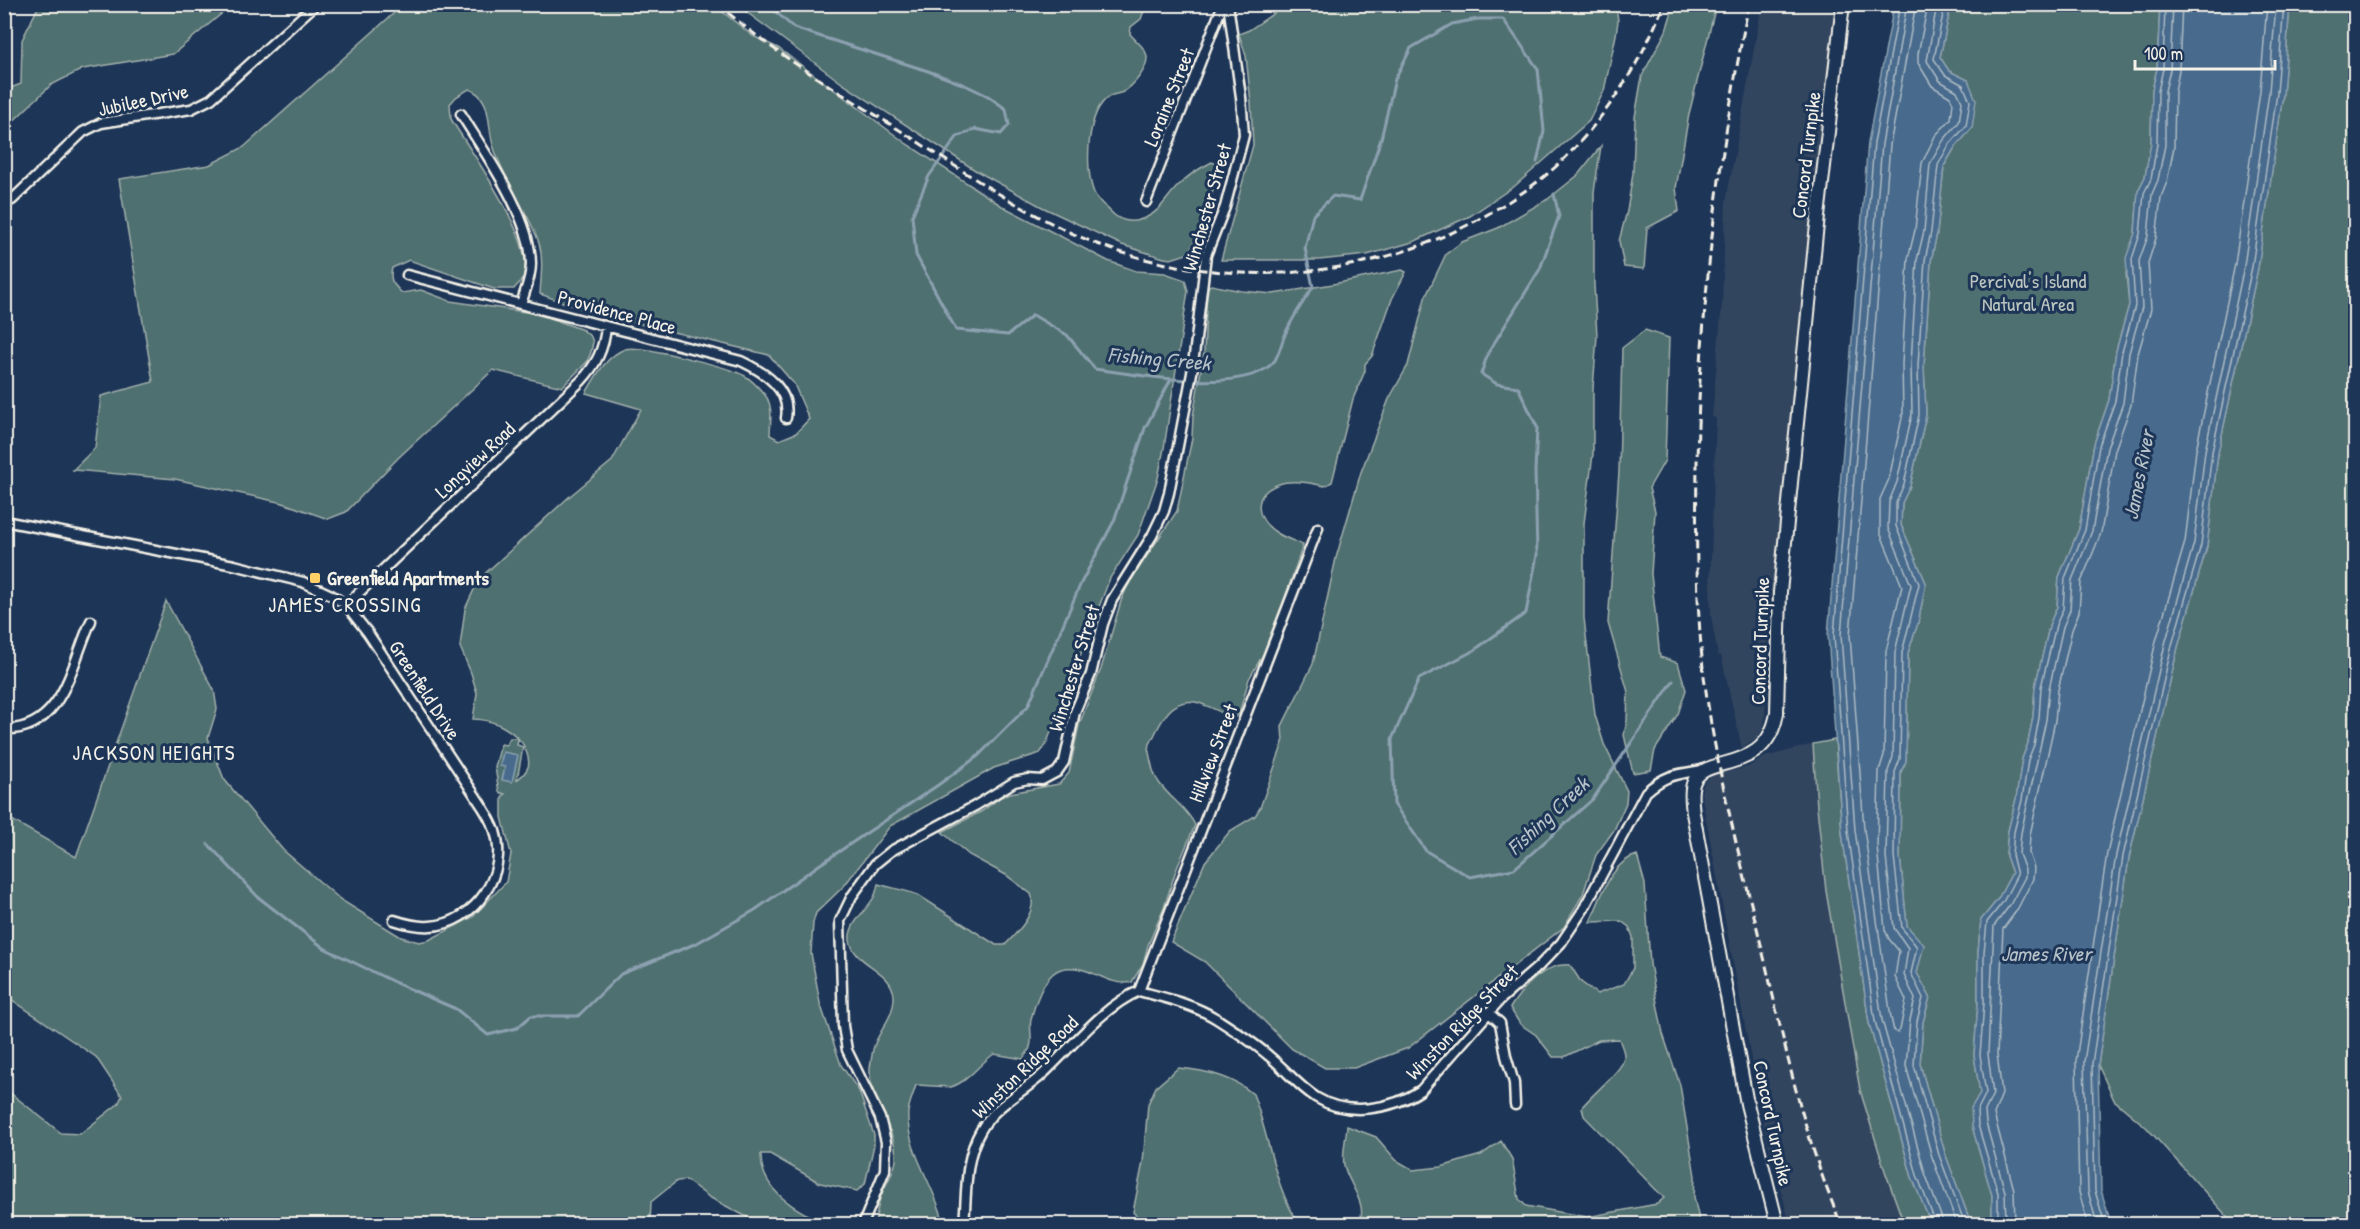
<svg xmlns="http://www.w3.org/2000/svg" width="2360" height="1229" viewBox="0 0 2360 1229" font-family="'Patrick Hand',sans-serif">
  <style>
    .built { fill: #33455f }
    .green { fill: #507070; stroke: #a2b0ac; stroke-width: 1.5; fill-rule: evenodd }
    .water { fill: #466b8d; stroke: #8ca1b1; stroke-width: 1.5 }
    .lines { fill: none; stroke-linecap: round; stroke-linejoin: round }
    .shore { stroke: #aebbc4; stroke-width: 1.5 }
    .stream { stroke: #8ca1b1; stroke-width: 3 }
    .street-casing { stroke: #f4f1e8; stroke-width: 13 }
    .secondary-casing { stroke: #f4f1e8; stroke-width: 16 }
    .street { stroke: #1d3557; stroke-width: 8 }
    .secondary { stroke: #1d3557; stroke-width: 12 }
    .rail { stroke: #f4f1e8; stroke-width: 3; stroke-dasharray: 9 4.5; stroke-linecap: butt }
    .poi-dot { fill: #ffd166; stroke: #1d3557; stroke-width: 2 }
    .labels { text-anchor: middle; stroke-width: 6; stroke-linejoin: round; paint-order: stroke }
    .street-label { font-size: 20px; fill: #f4f1e8; stroke: #1d3557 }
    .park-label { font-size: 20px; fill: #bbc4be; stroke: #1d3557 }
    .poi-label { font-size: 20px; font-weight: bold; fill: #f4f1e8; stroke: #1d3557; text-anchor: start }
    .water-label { font-size: 21px; font-style: italic; fill: #b7c2c8; stroke: #1d3557 }
    .neighbourhood-label { font-size: 21px; letter-spacing: 1.5px; fill: #f4f1e8; stroke: #1d3557 }
  </style>
  <rect width="100%" height="100%" fill="#1d3557"/>
  <filter id="ink" filterUnits="userSpaceOnUse"><feTurbulence type="fractalNoise" baseFrequency=".0167" numOctaves="2"/><feDisplacementMap in="SourceGraphic" scale="12" xChannelSelector="R" yChannelSelector="G"/><feConvolveMatrix kernelMatrix="1 2 1 2 8 2 1 2 1" color-interpolation-filters="sRGB"/></filter>
  <g filter="url(#ink)">
    <path class="built" d="M1762,5h73l-35,316 -33,326 -2,72 -2,9 -6,11 -15,9 -21,-93 -3,1 -7,-41 -1,-29 6,-168 -4,-1 10,-114 4,-101z
      M1813,744l4,63 9,84 34,199 25,81 19,53h-114l-26,-97 -63,-335 3,-9 8,-8 36,-8 17,-10z"/>
    <path class="green" d="M39,5v-1l193,1 -59,49 -90,15 -32,16 -46,44v-39l16,-6 1,-44z
      M403,5h311l39,31 25,12 129,96 95,62 106,55 28,10 29,2 20,7 3,11 -24,157 -6,30 -20,57 -28,43 -64,167 -6,8 -46,15 -104,58 -46,60 -28,27 -3,10 -2,30 9,50 21,62 18,26 15,44v10l-9,39 -8,7 -37,-8 -50,-29h-9c-1,37 37,58 67,70h-68l-51,-27 -23,-17 -9,1 -26,21 -1,22h-645l-1,-136 57,45 19,1 38,-30 4,-8 -26,-39 -91,-62v-179l71,41 90,-256 48,89 3,19 -9,29 16,41 59,71 58,50 60,37 18,5 10,-2 44,-23 33,-35 5,-28 -9,-37v-20l3,-3 -6,-2 -4,-25 6,-23 5,1 4,-7h8c-14,-13 -26,-18 -45,-19l4,-26 -6,-20 -11,-26 5,-38 14,-30 91,-83 42,-35 29,-52 -55,-16c10,-17 20,-37 39,-44 14,-5 107,19 120,27 7,4 15,13 20,19 9,11 5,28 5,40l9,5 17,-7 13,-14 -15,-35 -25,-29 -175,-42 -54,-19c1,-18 4,-37 -2,-54 -12,-32 -34,-60 -44,-92 -8,-21 0,-50 -25,-59l-13,8 -6,7 1,15c18,30 88,126 72,159 -2,4 -7,8 -9,11h-20l-85,-29 -17,8c-3,13 1,16 10,25l19,-3 29,11 89,13 44,16 8,7 2,5 -2,10 -4,10 -25,25 -69,-17 -95,88 -52,54 -18,7 -45,-16 -108,-24 -102,-9 22,-22 6,-52 52,-14 -34,-203 90,-14 35,-18zM518,739c4,3 6,6 8,12 6,14 2,20 -9,29l6,-33 -6,-2z
      M737,5h409l-5,14 -10,8 -1,7c6,7 18,16 17,25 -1,12 -14,27 -24,33 -4,2 -10,2 -13,4 -24,15 -25,71 -17,94 2,9 11,15 17,21 10,11 23,13 37,6 14,-6 21,-22 32,-32 9,-10 21,-17 33,-23l6,3 -1,14 -27,74 -19,6 -7,-1 -42,-13 -80,-38 -67,-37 -132,-86z
      M1278,5l338,-1 2,17 -2,14 -12,56 -15,30 -73,64 -46,31 -57,26 -46,13 -48,5h-98l32,-115 -2,-42 -5,-47 -7,-22 10,-4 28,-19z
      M1674,5h42l-27,109 -13,74 3,23 -32,17 -3,41 -20,-2 -5,-26 8,-30 6,-38 2,-56 7,-41 24,-45z
      M1951,5h209l-3,64 -5,21 -1,53 -6,34 -7,14 -3,42 -9,40 3,32 -13,46 -7,49 -15,44 -15,85 -20,48 -2,30 -7,16 -15,64 -2,30 -5,26 -6,16 -6,40 -8,32 -2,25 6,17 -14,26 -17,21 -3,33v50l-4,52 6,38 -8,33 20,69v29h-21l-26,-71 -25,-89 3,-42 7,-25 -13,-24 6,-28 -16,-19 -7,-70 1,-84 5,-11 2,-108 10,-30 8,-40 -25,-58 1,-22 8,-17 16,-71 -2,-50 7,-104 6,-28 7,-67 10,-17 18,-21 -4,-48 -19,-9 -9,-14z
      M2290,5h65v1219h-121l-87,-96 -33,-28 -16,-35 31,-207 49,-211 29,-101 11,-93 40,-185 25,-174z
      M1601,146l-7,46v93l3,51 -4,53v65l-9,69v95l11,97 9,29 23,47 -1,12 -12,27 -18,25 -13,39 -19,33 -156,121 -54,20h-29l-33,-19 -87,-87 -34,-20 34,-80 25,-31 25,-15 5,-8 23,-65 -1,-17 31,-62 23,-106 25,-86 28,-73 19,-34 17,-67 21,-44 16,-12 36,-14 50,-29 29,-23z
      M1402,270l4,2 -14,27 -20,57 -7,8v7l-12,28 -21,83 -7,4c-13,-3 -33,-7 -46,-2 -28,10 -24,35 -2,49 8,5 17,8 26,12l-33,97 -21,37 -10,35 -4,3 -5,-1c-11,-4 -24,-12 -35,-14 -27,-5 -37,27 -47,46 3,12 4,26 12,36 11,15 27,24 35,41l-20,48 -11,35 -16,37 -5,19 -11,18c-25,6 -44,-20 -71,-13 -17,5 -26,35 -30,50 -2,9 2,20 -1,28 -1,4 -5,9 -7,12l-29,-5c-15,10 -26,28 -43,33l-35,-2c-2,8 -7,18 -8,27 -3,37 29,77 36,112h-69c1,-8 3,-18 5,-26 4,-12 15,-26 16,-38 1,-33 -28,-59 -26,-92 1,-6 2,-16 4,-22 6,-17 21,-31 20,-50 -2,-27 -41,-31 -44,-56 -2,-16 17,-30 24,-43 2,-3 3,-9 4,-13 14,4 27,6 40,11l78,50h9c12,-12 33,-33 26,-51l-25,-19 -37,-20 -27,-23 40,-21 19,-14 9,-4 49,-9 10,-11 10,-48 22,-56 20,-68 8,-18 48,-72 15,-73 1,-22 11,-63 3,-65 4,-3 31,6 31,3 60,-10z
      M1645,330l24,8 -4,122 -16,28 6,23 -4,63 9,83 18,6 8,27 -8,24 -23,36 -4,20 -18,3 -9,-38 3,-14 1,-29 -20,-69 11,-151 3,-124z
      M1835,740l7,92 27,191 43,154 19,47h-27l-19,-53 -25,-81 -34,-199 -9,-84 -4,-63z
      M1637,855l8,29 5,80 7,39 6,31 17,51 15,91 -1,21 6,27h-342c12,-18 -10,-40 -14,-59 -2,-11 2,-27 3,-39l29,11 20,23 17,10 28,-3 40,-12 20,-14 11,18 7,40 7,7 61,11 70,-13 7,-6 -80,-82 -2,-9c9,-12 41,-37 42,-49 1,-6 -3,-13 -5,-19l-20,1 -35,17h-11l-17,-22 -16,-11 -10,-16c12,-19 35,-46 60,-43l11,17 16,12 27,-10 9,-16v-31l-4,-10 -8,-6 -31,1c11,-23 20,-60 47,-67z
      M1178,1068c27,2 54,8 75,26 17,43 20,91 46,130h-155l-11,-12 10,-50 5,-58 8,-17z"/>
    <path class="water" d="M1894,5h57l-11,52 9,14 19,9 8,20 -4,28 -18,21 -10,17 -7,67 -6,28 -7,104 2,50 -16,71 -8,17 -1,22 25,58 -8,40 -10,30 -2,108 -5,11 -1,84 7,70 17,19 -7,28 13,24 -7,25 -3,42 25,89 26,71h-40l-19,-47 -43,-154 -27,-191 -14,-197 40,-493z
      M2160,5h130l-7,89 -25,174 -40,185 -11,93 -29,101 -49,211 -31,207 3,125 10,34h-119v-29l-20,-69 -1,-18 9,-15 -6,-38 4,-52v-50l3,-33 17,-21 14,-26 -6,-17 2,-25 8,-32 6,-40 6,-16 5,-26 2,-30 15,-64 7,-16 2,-30 20,-48 15,-85 15,-44 7,-49 13,-46 -3,-47 9,-25 3,-42 7,-14 6,-34 1,-53 5,-21z
      M503,752l15,3 -6,27 -10,-2 3,-13 -5,-1z"/>
    <g class="lines">
      <path class="shore" d="M1900,4l-26,139 -40,492 14,196 27,190 42,154 19,49
        M1907,4l-25,140 -41,491 14,195 27,190 43,153 19,51
        M1916,4l-26,141 -40,490 14,194 27,189 3,13 3,2 3,-3 6,-30 -11,-23 4,-26 -10,-12 -4,-9 -8,-84 2,-75 5,-16 2,-104 16,-65 -22,-54v-33l9,-20 14,-66 -1,-49 6,-105 7,-29 7,-67 13,-27 16,-17 2,-16 -3,-6 -18,-11 -14,-23v-9l10,-50
        M1937,4l-10,57 13,20 17,10 5,11 -3,20 -16,19 -13,23 -6,67 -7,29 -6,104 1,50 -15,68 -8,20 -1,26 23,57 -16,67 -2,105 -5,14 -2,86 8,71 14,20 -4,27 11,24 -5,21 -4,46 26,91 25,67
        M1945,4l-11,55 11,16 18,10 7,16 -4,25 -17,19 -11,20 -7,67 -6,28 -7,105 1,50 -15,69 -8,19v23l23,58 -17,69 -2,106 -5,13 -1,84 8,72 15,19 -6,26 12,25 -6,23 -3,44 25,90 26,69
        M1998,1224v-31l-20,-68 -1,-14 9,-18 -6,-38 4,-52v-50l3,-31 16,-20 14,-27 -5,-20 2,-23 8,-32 6,-40 6,-15 5,-27 2,-31 15,-62 7,-16 2,-31 20,-48 14,-84 16,-45 7,-49 13,-46 -3,-47 8,-25 4,-41 7,-14 6,-35 1,-53 5,-22 2,-65
        M2006,1224l-1,-32 -19,-69 -1,-12 8,-17 -5,-40 6,-128 16,-21 15,-28v-7l-6,-16 2,-21 25,-113 3,-31 14,-62 7,-17 2,-30 20,-49 15,-83 16,-45 6,-50 13,-46 -3,-46 9,-25 4,-42 6,-14 7,-35v-54l5,-21 3,-66
        M2015,1224l-1,-34 -20,-76 8,-20 -5,-40 6,-125 14,-19 16,-31 1,-11 -5,-15 1,-18 25,-114 3,-31 14,-60 7,-18 2,-30 20,-49 14,-83 16,-45 7,-51 13,-45 -3,-46 8,-25 5,-41 6,-15 7,-35 1,-55 4,-22 3,-66
        M2088,1224l-9,-32 -3,-131 31,-208 49,-212 29,-99 11,-92 39,-186 25,-173 7,-87
        M2097,1224l-9,-33 -4,-129 32,-207 49,-211 29,-101 11,-92 39,-185 25,-174 7,-88
        M2105,1224l-10,-33 -3,-127 31,-208 49,-211 29,-100 11,-93 40,-185 25,-174 7,-89"/>
      <path class="stream" d="M767,4l27,24 134,43 37,14 23,11 18,13 3,16 -8,9 -26,-5 -18,8 -28,39 -17,40 4,39 40,75 52,5 25,-20 34,20 28,34c39,5 154,28 180,-9 5,-8 7,-20 12,-30 7,-15 17,-29 26,-43l-8,-39 8,-33 20,-19 27,4 21,-61 14,-60 16,-31 41,-24 26,-5h25l35,50 6,62 -7,31
        M1554,194l5,22 -19,53 -52,84 -7,21 16,10 21,3 19,40 -2,44 2,84 -11,58 -53,38 -54,28 -27,60 2,65 32,47 44,26 44,-8 79,-70 80,-118
        M208,844l50,53 66,51 72,35 60,26 32,26 29,-7 14,-12h47l43,-42 76,-31 58,-33 64,-45 119,-80 40,-29 50,-50 53,-123 33,-62 31,-93 26,-49"/>
      <g class="street-casing">
        <path id="street" d="M461,114c24,39 70,103 70,150 0,14 -6,27 -10,40
          M1146,202l77,-198
          M4,204l8,-4 71,-68 18,-9 90,-14 20,-10 105,-95
          M407,275l334,86c23,11 50,28 45,57
          M4,521l230,44 69,17 28,13 15,10 22,28 114,173c5,8 10,16 13,25 14,42 -20,93 -65,95 -13,1 -24,-2 -36,-6
          M346,605l235,-224c15,-16 23,-32 25,-54
          M4,729c59,3 68,-67 87,-108
          M1139,991c26,7 54,13 78,28 17,11 36,23 52,37 16,13 30,31 48,42 31,19 76,11 104,-8l79,-90 39,-34 22,-23 22,-33 63,-118c20,-18 32,-18 57,-22
          M1139,991l179,-463
          M1488,1012l12,11 6,33 8,27 1,22
          M863,1224l22,-54 1,-28 -6,-24 -33,-68 -4,-24 -3,-105 12,-25 23,-32 16,-13 84,-45 39,-24 14,-3 14,1 15,-8 7,-10 11,-50 16,-38 12,-50 9,-24 40,-64 12,-25 5,-18 23,-120 14,-118 19,-48 19,-72 -3,-38 -13,-93
          M964,1224c3,-32 0,-65 17,-94 13,-24 41,-37 61,-55 31,-29 59,-67 97,-84"/>
      </g>
      <g class="secondary-casing">
        <path id="secondary" d="M1777,1224l-30,-120 -54,-291c-1,-9 -3,-20 0,-29 9,-32 73,-6 84,-71l3,-121 36,-358 27,-230"/>
      </g>
      <use href="#street" class="street"/>
      <use href="#secondary" class="secondary"/>
      <path class="rail" d="M718,4c56,50 120,87 183,127 67,43 143,97 219,121 125,39 266,25 378,-44 29,-17 58,-38 80,-64 37,-41 66,-88 86,-140
        M1749,4c-31,151 -49,304 -52,459 -1,68 -1,137 6,205 11,95 37,188 59,281 23,96 40,184 79,275"/>
    </g>
  </g>
  <rect class="poi-dot" x="309" y="572" width="12" height="12" rx="3"/>
  <g class="labels">
    <g class="street-label">
      <text transform="translate(1169 97) rotate(-68)" y="7">Loraine Street</text>
      <text transform="translate(143 100) rotate(-12)" y="7">Jubilee Drive</text>
      <text transform="translate(1806 155) rotate(-83)" y="7">Concord Turnpike</text>
      <text transform="translate(1207 207) rotate(-74)" y="7">Winchester Street</text>
      <text transform="translate(617 312) rotate(15)" y="7">Providence Place</text>
      <text transform="translate(475 460) rotate(-43)" y="7">Longview Road</text>
      <text transform="translate(1760 641) rotate(-88)" y="7">Concord Turnpike</text>
      <text transform="translate(1074 668) rotate(-73)" y="7">Winchester Street</text>
      <text transform="translate(425 690) rotate(57)" y="7">Greenfield Drive</text>
      <text transform="translate(1213 753) rotate(-69)" y="7">Hillview Street</text>
      <text transform="translate(1462 1022) rotate(-46)" y="7">Winston Ridge Street</text>
      <text transform="translate(1025 1067) rotate(-44)" y="7">Winston Ridge Road</text>
      <text transform="translate(1773 1123) rotate(78)" y="7">Concord Turnpike</text>
    </g>
    <g class="park-label">
      <text x="2028" y="288">Percival's Island<tspan x="2028" dy="23">Natural Area</tspan></text>
    </g>
    <g class="poi-label">
      <text x="327" y="585">Greenfield Apartments</text>
    </g>
    <g class="water-label">
      <text transform="translate(1159 359) rotate(5)" y="7">Fishing Creek</text>
      <text transform="translate(2139 475) rotate(-79)" y="7">James River</text>
      <text transform="translate(1548 816) rotate(-43)" y="7">Fishing Creek</text>
      <text x="2046" y="961">James River</text>
    </g>
    <g class="neighbourhood-label">
      <text x="345" y="612">JAMES CROSSING</text>
      <text x="154" y="760">JACKSON HEIGHTS</text>
    </g>
  </g>
  <rect width="2360" height="1229" fill="none" stroke="#1d3557" stroke-width="24"/>
  <rect x="12" y="12" width="2336" height="1205" fill="none" stroke="#f4f1e8" stroke-width="2" filter="url(#ink)"/>
  <path d="M2135 60v9h140v-9" fill="none" stroke="#f4f1e8" stroke-width="3"/>
  <text x="2144" y="60" font-size="18" fill="#f4f1e8" stroke="#1d3557" stroke-width="4.5" paint-order="stroke">100 m</text>
</svg>
